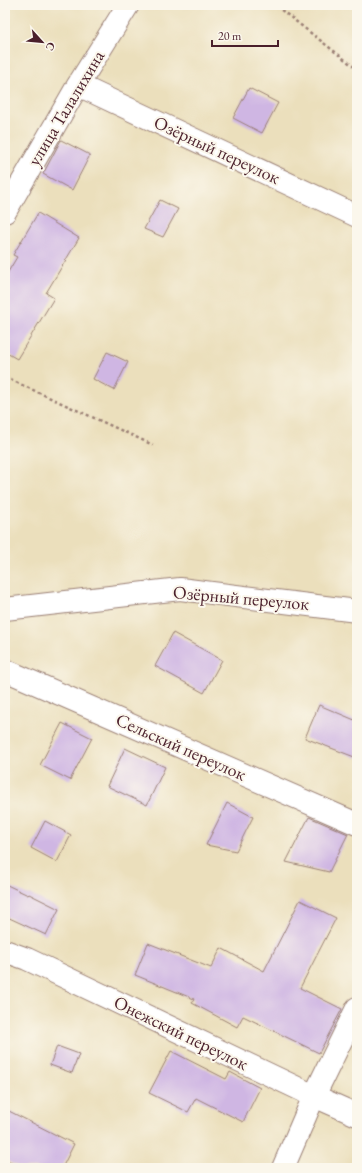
<svg xmlns="http://www.w3.org/2000/svg" width="362" height="1173" viewBox="0 0 362 1173" font-family="'EB Garamond',serif">
  <style>
    .building { fill: #cfb6e3 }
    .lines { fill: none; stroke-linecap: round; stroke-linejoin: round }
    .minor-casing { stroke: #9a7f74; stroke-width: 24 }
    .path { stroke: #9a7f74; stroke-width: 2.5; stroke-dasharray: 3 3; stroke-linecap: butt }
    .minor { stroke: #fff; stroke-width: 22 }
    .labels { text-anchor: middle; stroke-width: 4; stroke-linejoin: round; paint-order: stroke }
    .street-label { font-size: 18px; fill: #4a1f2b; stroke: #fbf7ec }
  </style>
  <rect width="100%" height="100%" fill="#fbf7ec"/>
  <filter id="ink" filterUnits="userSpaceOnUse"><feTurbulence type="fractalNoise" baseFrequency=".025" numOctaves="2"/><feDisplacementMap in="SourceGraphic" scale="8" xChannelSelector="R" yChannelSelector="G"/><feConvolveMatrix kernelMatrix="1 2 1 2 8 2 1 2 1" color-interpolation-filters="sRGB"/></filter>
  <filter id="wash" filterUnits="userSpaceOnUse"><feTurbulence type="fractalNoise" baseFrequency=".012" numOctaves="4" result="noise"/><feDisplacementMap in="SourceGraphic" scale="16" xChannelSelector="R" yChannelSelector="G"/><feGaussianBlur stdDeviation="0.9" result="paint"/><feColorMatrix in="noise" values="0 0 0 0 0 0 0 0 0 0 0 0 0 0 0 0 0 1.4 0 .05"/><feComposite in="paint" operator="in"/></filter>
  <g filter="url(#wash)">
    <rect width="100%" height="100%" fill="#ebdfbc"/>
    <g id="blocks">
      <path class="building" d="M249,88l29,15 -16,30 -29,-15z
        M61,140l29,15 -18,35 -29,-16z
        M160,200l18,9 -15,28 -19,-8z
        M38,213l41,25 -33,55 8,5 -37,61 -12,-7v-75l12,-20 -4,-2z
        M107,352l21,10 -14,28 -21,-11z
        M173,633l49,27 -18,33 -49,-27z
        M319,705l38,16v37l-52,-20z
        M62,723l30,15 -22,42 -30,-15z
        M125,748l40,19 -18,38 -40,-19z
        M227,803l26,14 -17,34 -30,-6z
        M309,817l39,17 -19,38 -43,-10z
        M45,821l26,14 -14,27 -26,-14z
        M5,884l23,11 1,-1 30,15 -13,26 -41,-19z
        M300,900l36,18 -36,70 42,21 -23,44 -76,-37 -6,11 -45,-24 2,-4 -59,-24 13,-32 63,25 10,-20 43,23z
        M57,1046l22,8 -7,19 -22,-8z
        M171,1051l55,28 4,-7 30,16 -17,34 -47,-24 -8,14 -39,-19z
        M5,1109l69,35 -12,24h-41l-16,-8z"/>
    </g>
  </g>
  <g filter="url(#ink)">
    <use href="#blocks" fill-opacity="0" stroke="#9a7f74" stroke-width="1"/>
    <g class="lines">
      <g class="minor-casing">
        <path id="minor" d="M78,85l279,131
          M5,212l73,-127 50,-80
          M5,609l175,-20 177,22
          M5,670l352,154
          M5,951l22,8 287,137 43,19
          M283,1168l31,-72 43,-88"/>
      </g>
      <path class="path" d="M278,5l2,4 77,60
        M5,377l148,68"/>
      <use href="#minor" class="minor"/>
    </g>
  </g>
  <g class="labels">
    <g class="street-label">
      <text transform="translate(66 108) rotate(-59)" y="6">улица Талалихина</text>
      <text transform="translate(217 150) rotate(25)" y="6">Озёрный переулок</text>
      <text transform="translate(241 598) rotate(5)" y="6">Озёрный переулок</text>
      <text transform="translate(181 747) rotate(24)" y="6">Сельский переулок</text>
      <text transform="translate(181 1033) rotate(26)" y="6">Онежский переулок</text>
    </g>
  </g>
  <rect width="362" height="1173" fill="none" stroke="#fbf7ec" stroke-width="20"/>
  <g transform="translate(42 42) rotate(117)" stroke="#fbf7ec" stroke-width="3" paint-order="stroke">
  <path d="M0-3L7 15L0 10L-7 15Z" fill="#4a1f2b"/>
  <text y="-6" font-size="11" font-weight="bold" text-anchor="middle" fill="#4a1f2b">С</text>
  </g>
  <path d="M212 40v6h66v-6" fill="none" stroke="#4a1f2b" stroke-width="2"/>
  <text x="218" y="40" font-size="12" fill="#4a1f2b" stroke="#fbf7ec" stroke-width="3" paint-order="stroke">20 m</text>
</svg>
